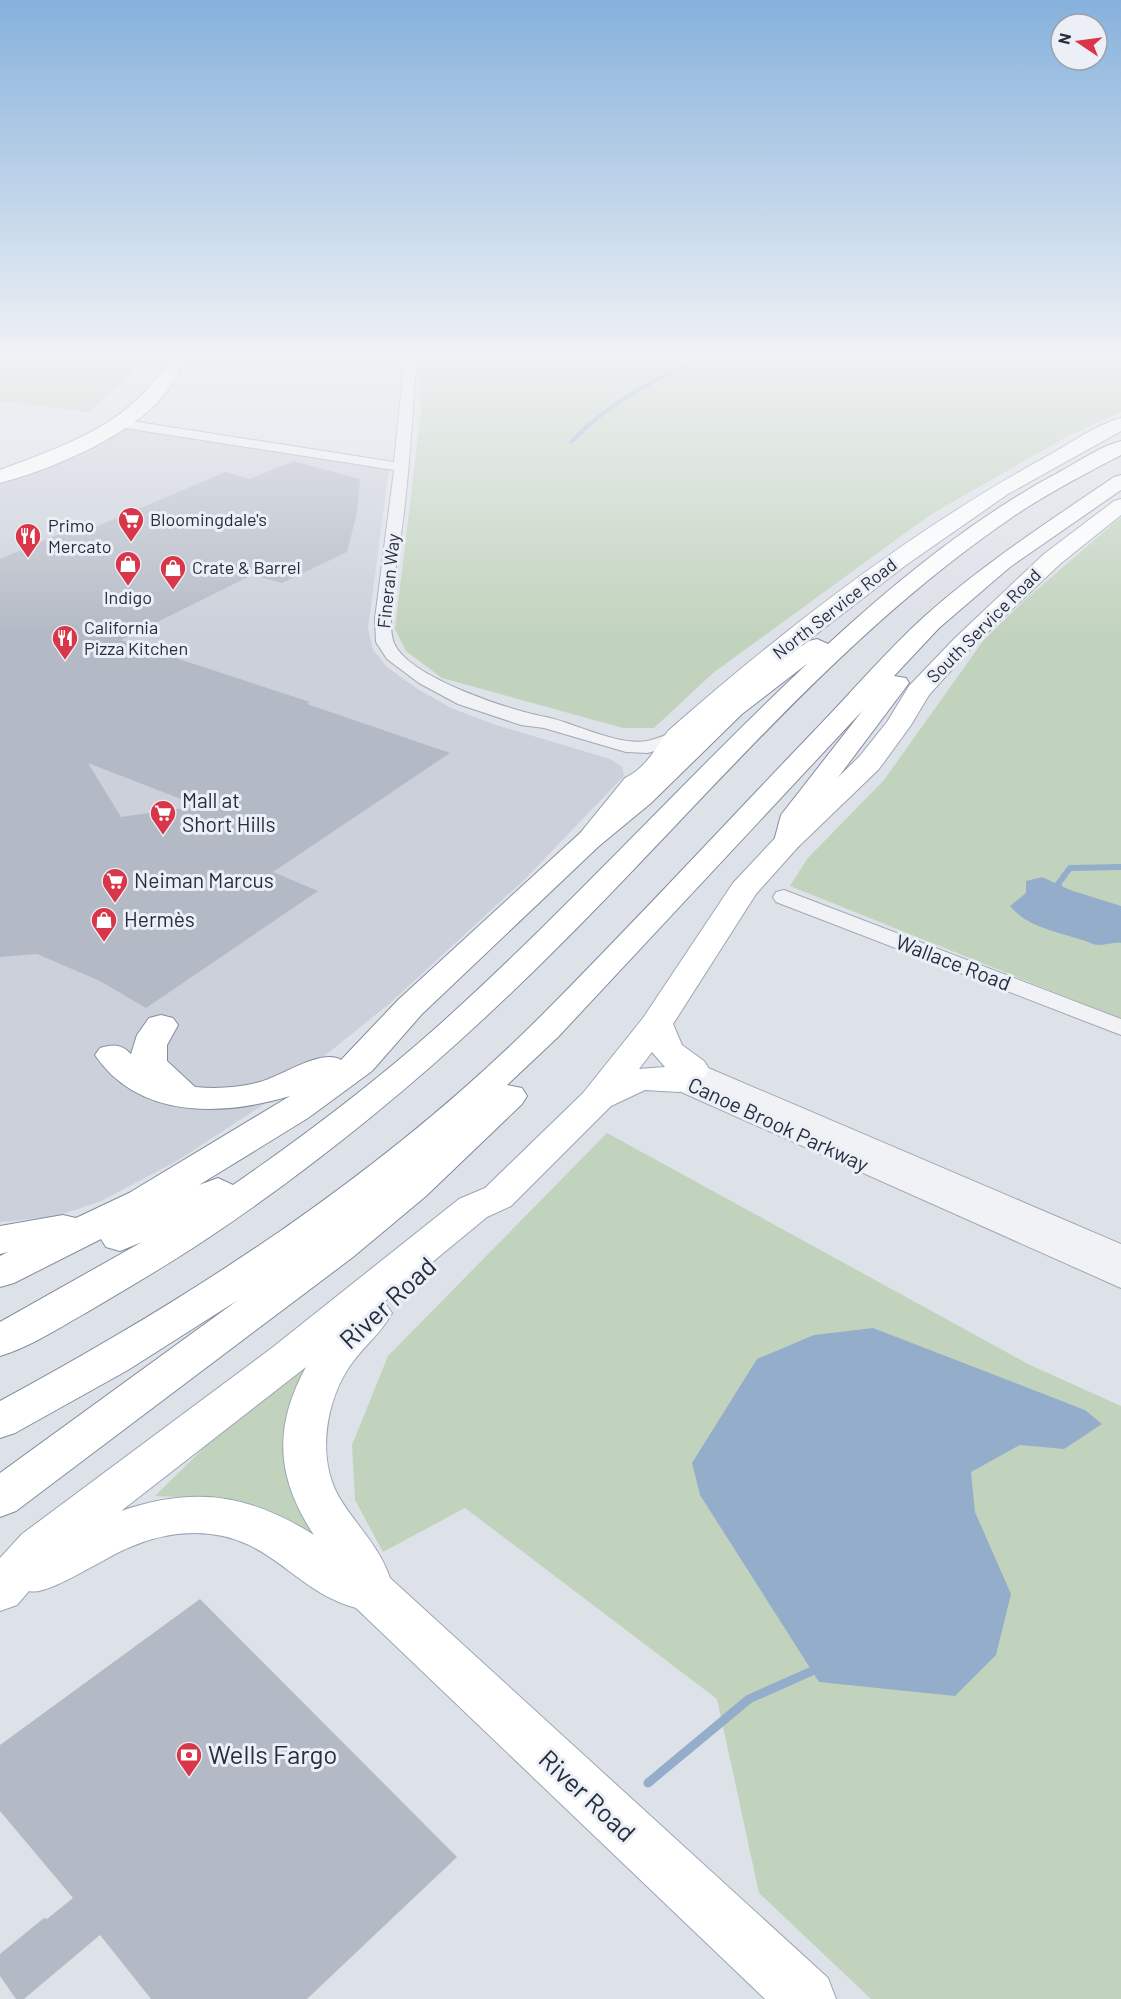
<svg xmlns="http://www.w3.org/2000/svg" width="1121" height="1999" viewBox="0 0 1121 1999" font-family="Barlow,sans-serif">
  <style>
    .built { fill: #cbd0da }
    .green { fill: #c2d3bd }
    .water { fill: #94adcb }
    .lines { fill: none; stroke-linecap: round; stroke-linejoin: round }
    .stream-far2 { stroke: #94adcb; stroke-width: 4 }
    .stream-far1 { stroke: #94adcb; stroke-width: 6 }
    .stream { stroke: #94adcb; stroke-width: 9 }
    .building { fill: #b4bac5; fill-rule: evenodd }
    .minor-casing { stroke: #a2a8b2; stroke-width: 2 }
    .primary-casing { stroke: #9ba5b5; stroke-width: 2 }
    .motorway-casing { stroke: #838da0; stroke-width: 2 }
    .minor { fill: #f0f2f6; fill-rule: evenodd }
    .primary { fill: #fff; fill-rule: evenodd }
    .motorway { fill: #fff; fill-rule: evenodd }
    .labels { text-anchor: middle; stroke-width: 6; stroke-linejoin: round; paint-order: stroke }
    .far-poi-label { font-size: 18px; fill: #252e40; stroke: #ecf0f6; text-anchor: start }
    .far-street-label { font-size: 18px; fill: #252e40; stroke: #ecf0f6 }
    .poi-label { font-size: 21px; fill: #252e40; stroke: #ecf0f6; text-anchor: start }
    .street-label { font-size: 21px; fill: #252e40; stroke: #ecf0f6 }
    .near-street-label { font-size: 26px; fill: #252e40; stroke: #ecf0f6 }
    .near-poi-label { font-size: 26px; fill: #252e40; stroke: #ecf0f6; text-anchor: start }
  </style>
  <rect width="100%" height="100%" fill="#dde1e8"/>
  <path class="built" d="M127,429l262,40 -21,159 5,22 14,17 29,21 35,20 45,17 114,34 12,8 2,9 -100,104 -135,124 -123,99 -91,59 -74,39 -47,16 -54,5v-739l84,-33z"/>
  <path class="green" d="M0,354h146l-13,18 -45,40 -88,-11z
    M418,354h703v58l-55,25 -136,78 -217,158 -59,55h-31l-181,-50 -36,-27 -11,-22 26,-218z
    M1121,517v502l-331,-133 17,-27 77,-79 99,-139 43,-42z
    M607,1133l423,232 91,41v593h-250l-112,-106 -42,-194 -252,-191 -82,44 -28,-52 -3,-55 36,-89z
    M338,1331l-23,205 -109,-38 -51,-2 76,-75z"/>
  <path class="water" d="M1042,877l28,13 51,16v37c-9,-1 -19,4 -28,1 -28,-12 -62,-13 -83,-38l16,-13v-12z
    M873,1328l212,82 17,14 -38,25 -44,-4 -49,27 4,40 36,82 -15,61 -41,41 -136,-14 -119,-187 -8,-32 65,-104 57,-24z"/>
  <g class="lines">
    <path class="stream-far2" d="M571,442c40,-42 90,-66 143,-88"/>
    <path class="stream-far1" d="M1060,889l-2,-5 12,-16 51,-1"/>
    <path class="stream" d="M648,1783l101,-84 63,-28"/>
  </g>
  <path class="building" d="M293,461l67,18 -3,34 -10,39 -65,31 -30,-8 -131,65 189,62 -3,2 143,49 -177,119 45,19 -172,117 -46,-27 -63,-27 -37,3v-398l64,-27 10,4 152,-64 24,7zM88,763l111,43 -78,11z
    M200,1599l257,258 -150,142h-156l-51,-64 -76,64h-8l-16,-23v-22l44,-36 3,1 26,-21 -73,-87v-66z"/>
  <g class="lines">
    <g class="minor-casing">
      <path id="minor" d="M405,354h12c-4,53 -7,106 -13,158 -3,30 -20,106 -10,131 14,34 117,68 152,74 29,6 71,29 101,24 10,-2 20,-7 30,-10l10,6 -3,4 -36,12 -22,-1 -82,-24 -23,-3 -63,-21 -39,-21 -32,-24 -11,-17 -1,-23 19,-149 -275,-43 -7,-4 7,-4 275,43z
        M784,890l337,129v16l-345,-133 -3,-5 3,-5z
        M692,1061l429,183v44l-451,-201 -4,-6c7,-10 15,-17 26,-20z"/>
    </g>
    <g class="primary-casing">
      <path id="primary" d="M172,354h16c-9,18 -18,36 -32,50 -37,36 -106,66 -156,79v-13c69,-26 135,-47 172,-116z
        M1121,418v13l-113,63 -102,71 -157,121 -59,53c-1,13 -33,45 -45,51l-44,53 -10,3 -10,-3 -4,-6 48,-59c20,-9 31,-30 43,-47 115,-101 241,-199 376,-273 24,-13 51,-33 77,-40z
        M1121,499v16l-61,49 -89,84 -42,47 -18,30 -32,44 -81,78 -42,47 -83,130 9,21 22,16 5,8 -5,8 -9,2 -4,10 -12,3 -34,-2 -34,16 -100,100 -24,11 -103,85 8,11c-10,19 -27,32 -40,50 -26,36 -36,94 -13,134 18,30 39,47 51,81l438,400 8,21h-71l-409,-391c-64,-17 -85,-75 -162,-75 -22,0 -46,6 -66,15 -21,8 -81,49 -99,43l-12,14 -17,6v-53l22,-24 251,-187 186,-148 26,-11 98,-95 60,-75 90,-135 45,-48 81,-78 28,-35 22,-36 46,-48 89,-84 70,-53zM652,1052l13,15 -26,2zM306,1367c-33,60 -30,111 8,168 -65,-41 -120,-49 -193,-24z"/>
    </g>
    <g class="motorway-casing">
      <path id="motorway" d="M1121,441v14c-36,19 -73,38 -107,61 -171,116 -304,279 -449,424 -110,111 -227,211 -357,298 -40,27 -82,51 -124,76 -27,15 -54,33 -84,42v-34l142,-80 -22,9 -14,-4 -5,-8 -87,44 -14,4v-31l8,-4 -8,2v-28l63,-11 13,3 53,-25 161,-97c-67,20 -151,24 -195,-41l5,-7c13,-4 21,-4 31,6l6,-19 12,-17 12,-3 12,3 5,7 -11,20v16l28,26c21,2 43,1 65,-5 22,-6 62,-34 81,-22l57,-60 181,-166 53,-42 81,-78 46,-39 50,-34 8,-2 11,5c72,-66 148,-128 235,-174 18,-10 38,-24 58,-29zM808,663c-126,119 -242,248 -370,363 -65,58 -134,110 -205,159l-15,-7 -19,7 109,-67 64,-47 50,-57 177,-168 52,-43 91,-89z
        M1121,475v15l-111,77 -71,61 -45,48 12,2 3,5 -100,133 -11,31 -10,3 -10,-3 -4,-6 7,-26 82,-105 -305,327 -51,48 15,3 5,8 -5,8 -96,92 -73,61 -337,254 -16,6v-44l238,-173 -110,70 -113,63 -15,5v-37c194,-105 378,-224 535,-379 95,-95 186,-194 279,-291 37,-38 72,-80 112,-116 59,-52 123,-94 188,-138z"/>
    </g>
    <use href="#minor" class="minor"/>
    <use href="#primary" class="primary"/>
    <use href="#motorway" class="motorway"/>
  </g>
  <linearGradient id="sky" x2="0" y2="1"><stop stop-color="#86b1dc"/><stop offset="0.56" stop-color="#f0f2f5"/><stop offset="1" stop-color="#f0f2f5" stop-opacity="0"/></linearGradient>
  <rect width="1121" height="634" fill="url(#sky)"/>
  <defs>
    <g id="supermarket-pin" transform="scale(1.35)"><path d="M0 17L-7.5 6A9.5 9.5 0 1 1 7.5 6Z" fill="#d9364a" stroke="#ecf0f6"/><path d="M-6-5.5h2.5l.6 2H6L4.5 2H-2.5L-4.4-4H-6ZM-1.5 3.2a1.3 1.3 0 1 0 .1 0ZM3 3.2a1.3 1.3 0 1 0 .1 0Z" fill="#fff"/></g>
    <g id="restaurant-pin" transform="scale(1.35)"><path d="M0 17L-7.5 6A9.5 9.5 0 1 1 7.5 6Z" fill="#d9364a" stroke="#ecf0f6"/><path d="M-5-6h1v4h1v-4h1v4h1v-4h1v5L-1.5 .5V6h-2V.5L-5-1ZM5-6V6H3V1.5H1.5Q1.5-4 5-6Z" fill="#fff"/></g>
    <g id="shop-pin" transform="scale(1.35)"><path d="M0 17L-7.5 6A9.5 9.5 0 1 1 7.5 6Z" fill="#d9364a" stroke="#ecf0f6"/><path d="M-5-2.5h2.3a2.7 3.5 0 0 1 5.4 0H5L5.5 6h-11ZM-1.5-2.5h3a1.5 2.3 0 0 0-3 0Z" fill="#fff"/></g>
    <g id="bank-pin" transform="scale(1.35)"><path d="M0 17L-7.5 6A9.5 9.5 0 1 1 7.5 6Z" fill="#d9364a" stroke="#ecf0f6"/><path d="M-6-4H6V4H-6ZM0-2.3a2.3 2.3 0 1 0 0 4.6a2.3 2.3 0 1 0 0-4.6Z" fill="#fff"/></g>
  </defs>
  <g fill-rule="evenodd">
    <use href="#supermarket-pin" x="131" y="520"/>
    <use href="#restaurant-pin" x="28" y="536"/>
    <use href="#shop-pin" x="128" y="564"/>
    <use href="#shop-pin" x="173" y="568"/>
    <use href="#restaurant-pin" x="65" y="638"/>
    <use href="#supermarket-pin" x="163" y="813"/>
    <use href="#supermarket-pin" x="115" y="881"/>
    <use href="#shop-pin" x="104" y="920"/>
    <use href="#bank-pin" x="189" y="1755"/>
  </g>
  <g class="labels">
    <g class="far-poi-label">
      <text x="150" y="526">Bloomingdale's</text>
      <text x="48" y="532">Primo<tspan x="48" dy="21">Mercato</tspan></text>
      <text x="192" y="574">Crate &amp; Barrel</text>
      <text x="128" y="604" text-anchor="middle">Indigo</text>
      <text x="84" y="634">California<tspan x="84" dy="21">Pizza Kitchen</tspan></text>
    </g>
    <g class="far-street-label">
      <text transform="translate(389 581) rotate(-84)" y="6">Fineran Way</text>
      <text transform="translate(835 609) rotate(-38)" y="6">North Service Road</text>
      <text transform="translate(984 626) rotate(-45)" y="6">South Service Road</text>
    </g>
    <g class="poi-label">
      <text x="182" y="808">Mall at<tspan x="182" dy="24">Short Hills</tspan></text>
      <text x="134" y="888">Neiman Marcus</text>
      <text x="124" y="927">Hermès</text>
    </g>
    <g class="street-label">
      <text transform="translate(953 963) rotate(21)" y="7">Wallace Road</text>
      <text transform="translate(778 1125) rotate(25)" y="7">Canoe Brook Parkway</text>
    </g>
    <g class="near-street-label">
      <text transform="translate(388 1303) rotate(-43)" y="9">River Road</text>
      <text transform="translate(587 1796) rotate(43)" y="9">River Road</text>
    </g>
    <g class="near-poi-label">
      <text x="208" y="1764">Wells Fargo</text>
    </g>
  </g>
  <g transform="translate(1079 42) rotate(283)"><circle r="28" fill="#ecf0f6" stroke="#9ca2ad" stroke-width="1.5"/>
  <path d="M0-4.5L10 22L0 15L-10 22Z" fill="#d9364a"/>
  <text y="-9" font-size="16" font-weight="bold" text-anchor="middle" fill="#252e40">N</text>
  </g>
</svg>
